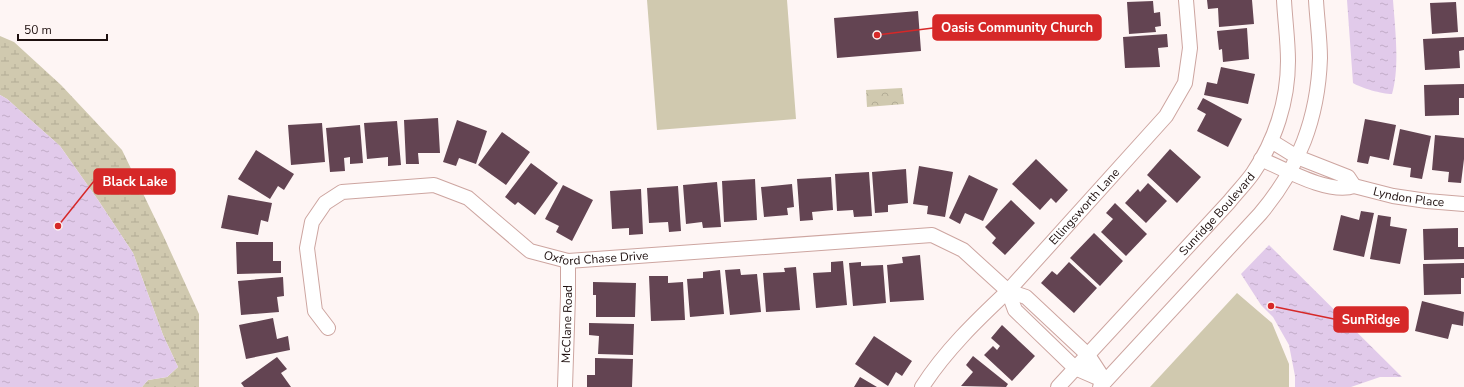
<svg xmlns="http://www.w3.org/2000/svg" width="1464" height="387" viewBox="0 0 1464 387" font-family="'Nunito Sans',sans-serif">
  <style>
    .wetland { fill: url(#wetland-marsh) }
    .park { fill: url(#park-crowns) }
    .pitch { fill: #d0c9af }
    .water { fill: url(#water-ripples) }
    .building { fill: #634452 }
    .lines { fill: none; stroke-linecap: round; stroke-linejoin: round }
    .minor-casing { stroke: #cda5a0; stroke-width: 16 }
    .minor { stroke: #fff; stroke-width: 14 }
    .labels { text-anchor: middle; stroke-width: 4; stroke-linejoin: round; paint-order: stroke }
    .street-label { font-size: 12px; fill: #1e100f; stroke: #fef5f4 }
    .leader { fill: none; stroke: #d62828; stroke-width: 1.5 }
    .callout-dot { fill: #d62828; stroke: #fef5f4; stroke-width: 1.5 }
    .callout { fill: #d62828; stroke: #d62828; stroke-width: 1.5 }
    .callout-label { font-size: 13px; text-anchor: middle; font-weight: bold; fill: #fff }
  </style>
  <defs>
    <pattern id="wetland-marsh" width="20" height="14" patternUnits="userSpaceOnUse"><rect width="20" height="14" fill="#d0c9af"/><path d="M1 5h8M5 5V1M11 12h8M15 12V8" fill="none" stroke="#b2ac95"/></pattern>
    <pattern id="park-crowns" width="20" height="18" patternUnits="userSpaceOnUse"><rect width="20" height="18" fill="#d0c9af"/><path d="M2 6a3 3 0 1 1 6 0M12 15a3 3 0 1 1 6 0" fill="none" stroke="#b2ac95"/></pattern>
    <pattern id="water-ripples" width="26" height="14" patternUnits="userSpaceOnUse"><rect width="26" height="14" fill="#e1caea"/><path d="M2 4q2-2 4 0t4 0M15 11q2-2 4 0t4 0" fill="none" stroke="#c1acc8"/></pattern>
  </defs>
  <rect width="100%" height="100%" fill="#fef5f4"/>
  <path class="wetland" d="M0,36l14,6 47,43 61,65 41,85 36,79v73h-57l6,-7 19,-3 11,-10 -15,-32 -30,-82 -35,-53 -38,-54 -53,-47 -7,-4z"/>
  <path class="park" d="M902,88l2,16 -37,3 -1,-17z"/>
  <path class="pitch" d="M647,0h140l9,119 -139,11z
    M1237,293l35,30 17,41v23h-139z"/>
  <path class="water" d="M1347,0h46c2,28 7,67 -1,94 -10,0 -31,-6 -39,-11z
    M0,95l7,4 53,47 38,54 35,53 30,82 15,32 -11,10 -19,3 -6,7h-142z
    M1269,245l133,132h-22l-29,10h-56v-11l-6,-31 -16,-28 -12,-12 -20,-31z"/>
  <path class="building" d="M1207,0h45l2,24 -35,3 -1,-19 -10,1z
    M1153,1l1,12 6,-1 1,14 -6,1 1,5 -27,2 -2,-32z
    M1456,2l2,30 -26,2 -2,-31z
    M918,11l3,40 -84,7 -3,-40z
    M1247,28l2,31 -26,3 -1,-13 -3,1 -2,-19z
    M1167,34l1,13 -10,1 2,19 -35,1 -2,-31z
    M1464,37v13l-5,1 1,17 -35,2 -2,-31z
    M1221,67l34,7 -7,30 -44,-9 3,-13 10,2z
    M1464,84v14h-5v17l-34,1 -1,-31z
    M1203,98l39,21 -14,28 -31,-16 9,-17 -9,-5z
    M438,118l2,35h-22l1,11h-13l-2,-44z
    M1365,119l31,6 -7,35 -19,-4 -2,8 -11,-2z
    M457,120l30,11 -11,33 -17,-6 -3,8 -13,-4z
    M397,121l4,44 -13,1v-9l-21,2 -3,-36z
    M322,123l3,39 -34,3 -3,-40z
    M360,125l3,38 -13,1v-7l-6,1 1,13 -15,1 -4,-44z
    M1400,129l31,7 -9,43 -12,-2 1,-9 -18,-3z
    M502,132l28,20 -24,33 -28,-20z
    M1435,135l29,3v21l-3,24 -13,-1 1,-10 -17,-2z
    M1170,149l31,28 -24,26 -30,-28z
    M256,150l38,24 -10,16 -6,-4 -8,13 -32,-20z
    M1036,159l32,31 -12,13 -5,-5 -11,12 -28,-26z
    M531,163l27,20 -23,32 -17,-13 -3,3 -10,-8z
    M919,166l34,6 -8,45 -18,-3 1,-8 -15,-2z
    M906,169l2,34 -20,2v7l-13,1 -3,-41z
    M869,172l3,44 -18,1 -1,-7 -16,1 -2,-37z
    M969,175l29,14 -15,32 -18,-8 -5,11 -11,-6z
    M831,177l2,33 -21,2 1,8 -13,1 -3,-42z
    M755,179l2,41 -33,2 -2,-41z
    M717,182l4,45 -18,1 -1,-6 -16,2 -3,-39z
    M1148,183l19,18 -21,22 -21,-20 13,-14 2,3z
    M792,184l2,23 -7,1 1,7 -24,2 -3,-30z
    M563,185l30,15 -21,41 -16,-9 3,-6 -14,-7z
    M678,186l3,45 -12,1 -1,-10 -19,1 -2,-35z
    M641,189l2,45 -14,1v-7l-17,1 -2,-38z
    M228,195l44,8 -4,19 -7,-2 -3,15 -37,-7z
    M1011,200l24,23 -30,32 -13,-12 4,-5 -11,-11z
    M1115,203l32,31 -21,22 -25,-24 12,-13 -7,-6z
    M1361,211l13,2 -10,44 -31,-7 8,-35 18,5z
    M1378,215l13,2 -1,9 17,3 -7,35 -30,-5z
    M1458,228v19h6v12l-40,1 -1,-31z
    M1094,233l29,28 -23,25 -30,-28z
    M236,242h37v19h8v12l-44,1z
    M920,255l4,45 -34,2 -3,-37 16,-2 -1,-6z
    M843,261l4,44 -31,3 -3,-35 18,-1v-10z
    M861,262v4l22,-1 3,38 -33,3 -4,-43z
    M1069,262l28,26 -23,25 -33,-30 11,-12 5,4z
    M1464,263v15h-3v16l-37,1 -1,-31z
    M796,267l4,43 -34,2 -3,-39 22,-1 -1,-4z
    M740,269l1,6 16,-1 4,38 -31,3 -5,-45z
    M720,270l4,44 -34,3 -3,-38 16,-1v-6z
    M649,276h19v7l15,-1 2,38 -34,1z
    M283,277l1,19 -7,1 2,15 -38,3 -3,-34z
    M593,282l43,1 -1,34h-39v-22h-3z
    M1422,301l42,11 -1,14 -11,-2 -4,15 -33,-8z
    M273,318l4,21 11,-3 2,14 -44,9 -7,-34z
    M589,323l45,1 -1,31 -35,-1 1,-18 -10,-1z
    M1002,325l33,31 -23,25 -28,-26 9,-9 4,4 3,-4 -9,-8z
    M874,336l38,25 -10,15 -6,-4 -8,14 -33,-22z
    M973,356l35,28 -2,3 -45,-1 12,-14 -7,-7z
    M277,357l10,12 -6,4 10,14h-47l-3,-4z
    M595,358l38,1 -1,28h-45v-12h8z
    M860,377l17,10h-23z"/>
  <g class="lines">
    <g class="minor-casing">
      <g id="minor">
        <path d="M1261,159c23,10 69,36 93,27l-6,-9 -51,-20 -26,-16"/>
        <path id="s1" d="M1354,186l39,10 34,5 37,3"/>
        <path d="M1008,291l7,19 60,58 30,13"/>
        <path id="s2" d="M328,328l-13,-17 -8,-63 5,-26 13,-19 17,-11 92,-7 34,13 62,53 38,10 364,-26 31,15 45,41 18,6 62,58 17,26"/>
        <path id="s3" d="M565,387l3,-91v-35"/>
        <path id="s4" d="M922,387c23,-36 55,-67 86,-96l158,-175 19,-33 5,-35 -4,-48"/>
        <path id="s5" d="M1058,387l171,-185c8,-10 17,-19 24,-29 22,-32 35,-72 35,-112 0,-20 -3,-41 -4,-61"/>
        <path d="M1100,387l160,-173c39,-46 58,-96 60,-156 0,-19 -3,-39 -4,-58"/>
      </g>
    </g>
    <use href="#minor" class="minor"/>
  </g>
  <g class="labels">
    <g class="street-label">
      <text dy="4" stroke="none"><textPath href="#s1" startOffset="56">Lyndon Place</textPath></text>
      <text dy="4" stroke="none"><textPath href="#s4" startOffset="243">Ellingsworth Lane</textPath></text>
      <text dy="4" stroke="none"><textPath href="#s5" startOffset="235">Sunridge Boulevard</textPath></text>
      <text dy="4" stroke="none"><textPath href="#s2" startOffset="432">Oxford Chase Drive</textPath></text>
      <text dy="4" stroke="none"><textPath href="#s3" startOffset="63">McClane Road</textPath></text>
    </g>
  </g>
  <path class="leader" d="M877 35L933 28M58 226L94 181M1271 306L1334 319"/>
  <g class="callout-dot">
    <circle cx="877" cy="35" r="4"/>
    <circle cx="58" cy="226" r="4"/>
    <circle cx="1271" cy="306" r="4"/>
  </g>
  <g class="callout">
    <rect x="933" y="15" width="168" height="25" rx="4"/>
    <rect x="94" y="169" width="81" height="25" rx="4"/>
    <rect x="1334" y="307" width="74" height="25" rx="4"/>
  </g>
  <g class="callout-label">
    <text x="1017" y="32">Oasis Community Church</text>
    <text x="135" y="186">Black Lake</text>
    <text x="1371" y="324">SunRidge</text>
  </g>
  <path d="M18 34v6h89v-6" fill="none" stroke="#1e100f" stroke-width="2"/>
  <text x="24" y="34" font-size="12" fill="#1e100f" stroke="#fef5f4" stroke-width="3" paint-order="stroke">50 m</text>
</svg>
